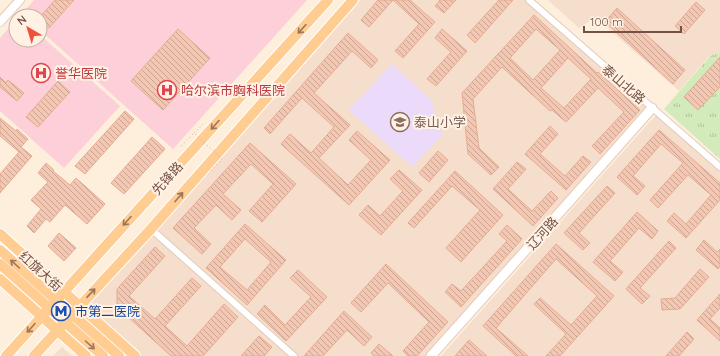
<svg xmlns="http://www.w3.org/2000/svg" width="720" height="356" viewBox="0 0 720 356" font-family="Quicksand,'Noto Sans SC',sans-serif">
  <style>
    .residential { fill: #f5decb }
    .education { fill: #ebdaf9 }
    .medical { fill: #fccfd9 }
    .grass { fill: url(#grass-tufts) }
    .building { fill: url(#building-back-hatch); stroke: #e8ab92; fill-rule: evenodd }
    .lines { fill: none; stroke-linecap: round; stroke-linejoin: round }
    .minor-casing { stroke: #e3cabc; stroke-width: 8 }
    .tertiary-casing { stroke: #e3cabc; stroke-width: 10 }
    .secondary-casing { stroke: #e9cab8; stroke-width: 11 }
    .primary-casing { stroke: #fff; stroke-width: 12 }
    .path { stroke: #d8aa97; stroke-width: 1; stroke-dasharray: 1 3; stroke-linecap: butt }
    .minor { stroke: #fff; stroke-width: 6 }
    .tertiary { stroke: #fff; stroke-width: 8 }
    .secondary { stroke: #fff; stroke-width: 9 }
    .primary { stroke: #ffcc92; stroke-width: 10 }
    .path-bridge { stroke: #d8aa97; stroke-width: 1; stroke-dasharray: 1 3; stroke-linecap: butt }
    .oneway { stroke: #9e765b }
    .labels { text-anchor: middle; stroke-width: 4; stroke-linejoin: round; paint-order: stroke }
    .health-label { font-size: 13px; fill: #be3a42; stroke: #fff2e4; text-anchor: start }
    .street-label { font-size: 13px; fill: #745144; stroke: #fff2e4 }
    .education-label { font-size: 13px; fill: #785e54; stroke: #fff2e4; text-anchor: start }
    .transit-label { font-size: 13px; fill: #164399; stroke: #fff2e4; text-anchor: start }
  </style>
  <defs>
    <pattern id="grass-tufts" width="24" height="20" patternUnits="userSpaceOnUse"><rect width="24" height="20" fill="#d3ebbb"/><path d="M3 7l-1-3M5 7V3M7 7l1-3M15 17l-1-3M17 17v-4M19 17l1-3" fill="none" stroke="#b0c19a"/></pattern>
    <pattern id="building-back-hatch" width="6" height="6" patternUnits="userSpaceOnUse"><rect width="6" height="6" fill="#f4c7b3"/><path d="M-1 5l2 2M0 0l6 6M5-1l2 2" fill="none" stroke="#caa493"/></pattern>
  </defs>
  <rect width="100%" height="100%" fill="#feeedc"/>
  <path class="residential" d="M360,0h165l123,108 -222,248h-287l-55,-50z
    M548,0h172v53l-10,2 -31,36 -78,-69 1,-2 -4,-4 -19,12z
    M656,115l64,56v185h-279z
    M62,347l10,9h-19z"/>
  <path class="education" d="M392,64l39,36 11,35 -30,32 -63,-57z"/>
  <path class="medical" d="M34,0h273l-134,149 -133,-119v-14h-15l-3,-2z
    M16,20v20h24v-5l80,71 -56,62 -64,-57v-73z"/>
  <path class="grass" d="M720,53v106l-56,-50 47,-54z"/>
  <path class="building" d="M55,0h19l-25,28 -9,-8v-3z
    M378,0h32l25,22 -32,36 -8,-7 24,-27 -26,-24 -24,27 -8,-7z
    M440,0h16l-12,13 -9,-7z
    M499,0h14l-38,43 -8,-8z
    M696,2l9,8 -21,24 -9,-8z
    M617,8l68,62 -12,14 -68,-62z
    M534,15l63,58 1,-1 42,38 -40,44 -8,-8 32,-34 -26,-24 -32,34 -14,-12 -2,1 -48,-44 -29,32 6,49 20,19 -8,8 -23,-21 -6,-61zM536,29l24,21 -27,30 -23,-22zM568,58l23,21 -27,29 -23,-20z
    M178,29l32,29 -47,52 -32,-29z
    M442,29l25,22 -31,35 -9,-7 24,-27 -16,-14z
    M348,33l30,27 -7,8 -19,-17 -38,42 36,32 -31,33 29,27 23,-25 -22,-20 8,-9 33,29 -41,45 -68,-61 9,-10 21,19 23,-26 -32,-29 -32,36 -6,-6z
    M720,57v30l-22,23 -14,-13z
    M0,77l6,6 2,-3 16,13 -7,8 -17,-14z
    M58,81l12,11 -32,35 -12,-10z
    M125,111l9,8 -49,55 -10,-8z
    M0,118l16,13 1,-2 11,10 -7,8 11,9 -32,37v-19l19,-22 -19,-16z
    M550,126l8,8 -18,20 25,22 18,-20 8,6 -25,28 -41,-36z
    M659,130l61,53v17l-34,38 -19,-17 7,-8 12,11 25,-29 -23,-20 -30,33 -8,-8 33,-37 -22,-19 -28,32 12,10 -8,9 -20,-18z
    M152,137l13,12 -41,45 -13,-11z
    M250,143l46,41 -34,38 -13,-11 24,-27 -22,-20 -28,30 18,16 -9,10 -16,-15 -22,23 17,16 -9,10 -29,-26z
    M438,151l10,9 -19,22 -10,-9z
    M517,162l9,7 -18,20 24,22 19,-20 7,7 -25,28 -40,-37z
    M46,163l8,7 -1,1 17,14 6,-7 29,26 -18,20 -22,-19 -15,17 -4,-3 -12,14 -7,-7 14,-17 -10,-9 17,-18 -10,-9z
    M399,170l23,20 -41,45 -22,-20 9,-10 12,11 23,-25 -13,-12z
    M455,171l48,44 -42,47 -15,-14 34,-38 -28,-24 -38,42 -6,-5z
    M607,186l8,7 -36,40 11,10 -7,7 -19,-17z
    M637,212l21,19 -6,8 -13,-11 -29,33 13,11 -8,9 -22,-19z
    M245,224l41,36 -39,45 -41,-37zM245,239l26,23 -24,28 -27,-23z
    M507,225l15,14 -61,68 -16,-15 7,-8 9,7 46,-50 -8,-7z
    M59,233l17,15 -12,13 -16,-15z
    M704,240l13,12 3,-3v17l-2,3 -22,-19z
    M669,241l7,7 -36,40 10,8 -8,8 -16,-15z
    M556,244l58,52 -54,60h-14l20,-22 -32,-30 6,-6 31,27 26,-29 -41,-37 -60,69 32,28h-12l-33,-30z
    M155,247l10,9 -36,40 26,23 37,-41 9,8 -36,40 22,20 37,-42 14,13 -35,39h-32l-54,-49v-18z
    M386,264l62,58 -31,34h-9l-5,-5 26,-29 -41,-39 -27,29 -10,-9z
    M700,269l9,8 -29,32 -18,1 -1,-11 14,-1z
    M298,270l29,27 -41,44 -29,-27 8,-9 20,20 26,-28 -21,-19z
    M720,294v14l-10,11 10,9v13l-23,-21z
    M344,311l28,26 -8,9 -17,-16 -24,26h-19z
    M687,332l7,7 -15,17h-13z
    M259,336l13,11 -8,9h-23z
    M469,340l18,16h-32z
    M379,344l14,12h-19l-3,-3z"/>
  <g class="lines">
    <g class="minor-casing">
      <path id="minor" d="M529,0l191,167
        M151,229l143,127"/>
    </g>
    <g class="tertiary-casing">
      <path id="tertiary" d="M0,22l20,-22"/>
    </g>
    <g class="secondary-casing">
      <path id="secondary" d="M431,356l146,-163 75,-85"/>
    </g>
    <g class="primary-casing">
      <path id="primary" d="M0,234l135,122
        M0,250l119,106
        M0,264l103,92
        M0,279l86,77
        M6,356l322,-356
        M34,356l117,-127 202,-229"/>
    </g>
    <path class="path" d="M194,133l10,-10"/>
    <use href="#minor" class="minor"/>
    <use href="#tertiary" class="tertiary"/>
    <use href="#secondary" class="secondary"/>
    <use href="#primary" class="primary"/>
    <path class="path-bridge" d="M181,146l13,-13 28,26 -12,13"/>
  </g>
  <defs><path id="oneway-shaft" d="M-6 0H5M1.5-3L5.5 0L1.5 3" fill="none" stroke-width="1.6" stroke-linecap="round" stroke-linejoin="round"/></defs>
  <g class="oneway">
    <use href="#oneway-shaft" transform="translate(302 29) rotate(132)"/>
    <use href="#oneway-shaft" transform="translate(215 125) rotate(132)"/>
    <use href="#oneway-shaft" transform="translate(179 197) rotate(-49)"/>
    <use href="#oneway-shaft" transform="translate(127 221) rotate(132)"/>
    <use href="#oneway-shaft" transform="translate(15 264) rotate(-138)"/>
    <use href="#oneway-shaft" transform="translate(91 293) rotate(-47)"/>
    <use href="#oneway-shaft" transform="translate(31 328) rotate(132)"/>
    <use href="#oneway-shaft" transform="translate(90 345) rotate(42)"/>
  </g>
  <defs>
    <g id="hospital-ring" transform="scale(1)"><circle r="9.5" fill="#fff2e4" stroke="#e0444e" stroke-width="1.5"/><path d="M-5-5h3v3.5h4V-5h3V5h-3V1.5h-4V5h-3Z" fill="#e0444e"/></g>
    <g id="school-ring" transform="scale(1)"><circle r="9.5" fill="#fff2e4" stroke="#8d6e63" stroke-width="1.5"/><path d="M0-5L7-2L0 1L-7-2ZM-4 1L0 2.5L4 1V4Q0 6-4 4Z" fill="#8d6e63"/></g>
    <g id="metro-ring" transform="scale(1)"><circle r="9.5" fill="#fff2e4" stroke="#1a4fb4" stroke-width="1.5"/><path d="M-5.5 5V-5H-3L0 0L3-5H5.5V5H3V-.5L0 4L-3-.5V5Z" fill="#1a4fb4"/></g>
  </defs>
  <g fill-rule="evenodd">
    <use href="#hospital-ring" x="41" y="73"/>
    <use href="#hospital-ring" x="167" y="90"/>
    <use href="#school-ring" x="400" y="122"/>
    <use href="#metro-ring" x="61" y="311"/>
  </g>
  <g class="labels">
    <g class="health-label">
      <text x="55" y="78">誉华医院</text>
      <text x="181" y="95">哈尔滨市胸科医院</text>
    </g>
    <g class="street-label">
      <text transform="translate(624 84) rotate(41)" y="5">泰山北路</text>
      <text transform="translate(167 178) rotate(-48)" y="5">先锋路</text>
      <text transform="translate(542 233) rotate(-48)" y="5">辽河路</text>
      <text transform="translate(41 271) rotate(42)" y="5">红旗大街</text>
    </g>
    <g class="education-label">
      <text x="414" y="127">泰山小学</text>
    </g>
    <g class="transit-label">
      <text x="75" y="316">市第二医院</text>
    </g>
  </g>
  <g transform="translate(28 28) rotate(322)"><circle r="19" fill="#fff2e4" stroke="#c7b2a4"/>
  <path d="M0-3L7 15L0 10L-7 15Z" fill="#f05139"/>
  <text y="-6" font-size="11" font-weight="bold" text-anchor="middle" fill="#745144">N</text>
  </g>
  <path d="M584 26v6h97v-6" fill="none" stroke="#745144" stroke-width="2"/>
  <text x="590" y="26" font-size="12" fill="#745144" stroke="#fff2e4" stroke-width="3" paint-order="stroke">100 m</text>
</svg>
